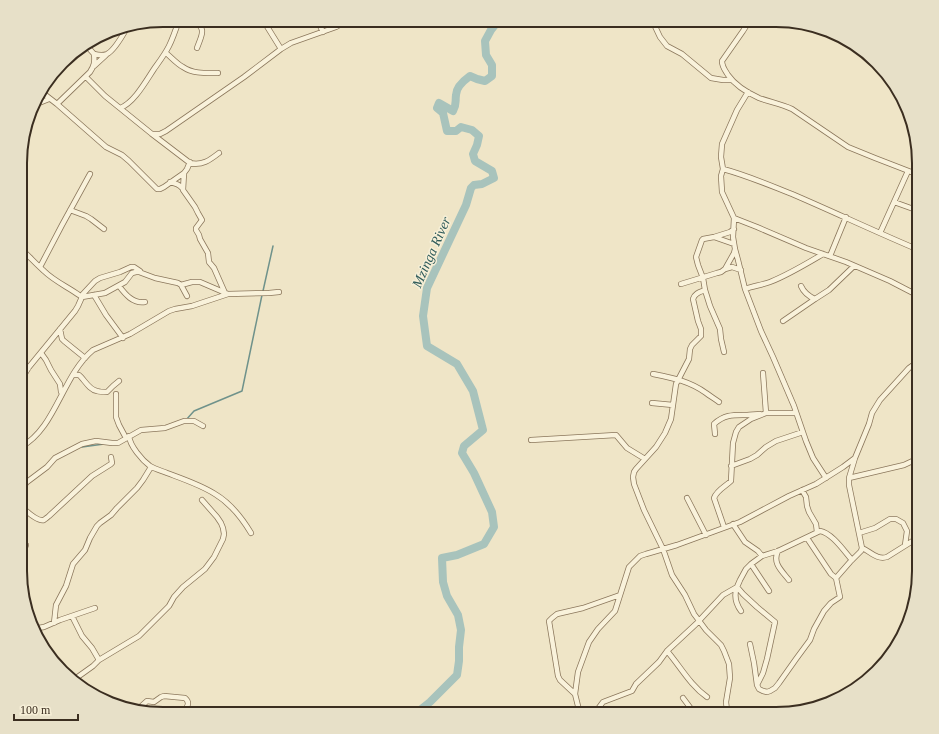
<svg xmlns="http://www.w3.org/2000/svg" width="939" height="734" viewBox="0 0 939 734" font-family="'Times New Roman',serif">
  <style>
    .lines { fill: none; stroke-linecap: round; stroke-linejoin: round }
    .stream { stroke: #6f928b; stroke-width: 1.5 }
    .river { stroke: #a8c3bc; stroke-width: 8 }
    .minor-casing { stroke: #8b775c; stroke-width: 6 }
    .minor { stroke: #f9f2db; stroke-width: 4.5 }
    .labels { text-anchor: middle; stroke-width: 3; stroke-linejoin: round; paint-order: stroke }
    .water-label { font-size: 14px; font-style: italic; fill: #2f5b5a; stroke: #f6efd7 }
    .rim { fill: none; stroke: #3b2e20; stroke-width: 2 }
  </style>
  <rect width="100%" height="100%" fill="#efe5c7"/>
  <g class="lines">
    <path class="stream" d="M263,291l10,-45
      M186,420l8,-9 48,-20 20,-96
      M82,447l22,-3
      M20,500l4,-12"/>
    <path class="river" d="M415,714l15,-12 27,-27 2,-14v-14l2,-17 -3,-15 -11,-19 -4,-14 -1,-24 15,-3 27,-11 10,-17 -2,-15 -18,-39 -12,-20 2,-7 19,-16 -10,-39 -16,-27 -30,-18 -4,-30 4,-28 39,-83 5,-17 3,-3 8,-1 12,-6 -2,-7 -17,-10 -2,-7 4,-9 2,-9 -7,-6 -11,-3 -5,4h-9l-4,-18 -6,-5 2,-5 14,8c4,-7 2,-9 3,-16 0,-8 7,-14 14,-19l7,3 8,2 7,-5v-11l-6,-10 -1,-14 6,-11 8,-10"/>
    <g class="minor-casing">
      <path id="minor" d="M193,20c14,9 9,14 4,28
        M263,20l18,29
        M317,20l6,12
        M652,20l8,17 7,9 15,8 29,24 12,2h9
        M750,20l-7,11 -21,30c0,6 3,9 6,14 7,10 20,18 31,23 11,4 22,6 33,11l56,38 27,11 44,17
        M86,45l8,9c4,1 8,2 13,0 8,-4 16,-19 21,-28
        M166,53c5,4 11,11 17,14 10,7 23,6 35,6
        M94,66l12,-11
        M86,77l19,19 47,38 38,29c12,3 20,-3 29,-10
        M40,90l4,4 13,10 49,43 16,8 7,6 28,28h3l4,-2 20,-14 3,-4 3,-7
        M748,92l-11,18 -15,34 -1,13 2,12 -2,7 1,16 12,26 23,9 49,21 40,14 44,19 29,15
        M57,104l33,-32c4,-6 5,-10 4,-18
        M34,105l15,-6
        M120,108c14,-5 26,-27 34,-39 5,-7 11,-15 15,-23 4,-8 7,-17 10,-26
        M152,134h8l6,-3 78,-54 37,-28 10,-6 45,-16 12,-7
        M723,169c23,6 46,16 69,25 42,18 84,38 127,56
        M184,173l-1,17 12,17 3,6 4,7 -6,8v2l3,5 1,4 8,14 1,9 5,6 11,25
        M170,182c5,1 9,2 12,6
        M894,202l25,9
        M70,210l16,6 5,3 13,10
        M880,233l28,-62
        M714,237l20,7
        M735,249l3,11 7,29 16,42 12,26 21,49 12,35 7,17 13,20
        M830,256l16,-39
        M40,267l22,-42 28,-51
        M725,269l7,-2 9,3
        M681,284l36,-11 4,-1 4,-3 9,-16 1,-4 -2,-12 1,-19
        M181,285l11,-3h8l28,12 41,-1 10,-1
        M119,286c6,8 14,18 26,16
        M801,286c3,7 7,10 14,13
        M745,289c8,-3 17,-4 25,-7 18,-7 36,-18 53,-28
        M705,290l5,16 10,23 1,10 3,13
        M94,295l12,20 17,23
        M81,296l14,-15 5,-3 20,-6 11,-5h3l6,4
        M82,297l23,-4 20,-11 7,-9 4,-1h3l16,6 23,5 3,2 6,11
        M783,321l32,-22 14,-9 25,-24
        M60,329l2,10 2,2 21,17
        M41,353l5,7 5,10 9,14 1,8
        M21,365l8,2
        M763,373l3,40
        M653,374c20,4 36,7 53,19 4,3 9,6 13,9
        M73,375h6c5,4 10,15 18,16 3,1 7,1 10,1l6,-6 6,-5
        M21,380l8,-13 46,-56 3,-5 4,-9 -3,-2c-11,-8 -25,-14 -35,-24 -8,-7 -15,-15 -23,-22
        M116,394v23l3,8 7,13
        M652,403l21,2
        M715,434l-1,-10c11,-10 20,-9 33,-9 4,0 9,-1 13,-1
        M129,436c1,10 13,24 21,30 5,3 12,5 17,7 16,6 34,12 48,21 15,9 27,24 36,39
        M531,440l85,-5 11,13 18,11
        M21,447c35,-19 41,-71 72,-97l37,-16 39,-23 6,-2 17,-3 36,-12
        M731,466l19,-7 7,-4 9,-8 10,-6 27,-9
        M849,478l55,-13 15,-7
        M21,490l6,-8 20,-15 8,-9 27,-14 14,-3 16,2h6l23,-13 24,-2 19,-7h10l9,5
        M802,490l4,7 1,9 2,6 7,12 1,8
        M687,498l19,37
        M20,505c5,5 17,17 24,15 1,-1 4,-3 5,-4l43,-40 19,-12 1,-1 -1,-6
        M733,524l12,18 13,9 4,5
        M724,527l-10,-29c3,-8 12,-12 17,-17l2,-38 3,-11 3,-5 12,-8 15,-6h29
        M859,533l16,-5 15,-9h6l7,4 4,8 -2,14
        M862,548c9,4 15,12 25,9l32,-20
        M778,551c-6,12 4,20 11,29
        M20,561l6,-16
        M751,564l18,27
        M836,578l14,-16 11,-11 1,-3 -13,-63v-7l6,-20
        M741,611c-5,-7 -7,-16 -4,-24l6,7 14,13 18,15 -8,37 -4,14 -6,12
        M54,623l2,-18 10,-19 7,-22 12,-14 5,-12 7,-12 3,-3 11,-8 6,-7 20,-20 6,-8 8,-13
        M33,629l11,-2 16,-7 35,-12
        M750,644l4,19 3,22 2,4 4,2 4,1 3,-1 5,-3 4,-5 17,-24 14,-19 4,-11 10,-18 7,-8 9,-6 -4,-19 -5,-4 -24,-36
        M667,651c13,15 23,34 40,46
        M99,660l40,-24 30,-30 5,-9 9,-10 22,-18 9,-12 9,-18 1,-5 -1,-6 -2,-5 -4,-6 -15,-17
        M72,681l21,-15 6,-6 -7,-12 -10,-12 -10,-20
        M89,691l2,-1 4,2 6,7
        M575,694l-15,-14 -2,-4 -9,-55 3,-3 5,-4 26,-6 37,-13
        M683,698l12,16
        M137,710l10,-9 7,1 7,-5 3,-1 21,2c7,6 0,11 -4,16
        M580,714l-5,-20 3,-22 11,-30 9,-13 17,-18 14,-44 11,-11 6,-2 31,-9 63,-23 49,-26 27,-12 27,-17 12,-9 14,-34 3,-11 8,-13 29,-32 10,-7
        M591,714l6,-4 6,-8 29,-11 4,-7 23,-22 8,-11 29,-27 27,-29 14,-8 3,-7 6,-11 5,-5 11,-8 16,-5 42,-20c12,2 24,20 32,29
        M730,714l-3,-4 -1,-8 4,-24 -1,-14 -5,-13 -3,-6 -15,-15 -12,-16 -9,-19 -13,-20 -9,-26 -19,-39 -10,-26 -1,-7 1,-5 2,-3 20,-22 9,-14 6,-14 5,-35 13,-25 1,-10 2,-4 9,-9v-7l-3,-8 -5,-22c2,-6 7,-7 12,-9l-2,-12 -5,-13 -2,-8 6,-17 1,-1 11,-2 16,-5 4,-3
        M755,714l6,-3 9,1 1,2"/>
    </g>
    <use href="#minor" class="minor"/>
  </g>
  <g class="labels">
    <g class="water-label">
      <text transform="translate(431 252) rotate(-66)" y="5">Mzinga River</text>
    </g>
  </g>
  <path d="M0 0H939V734H0ZM163 27H776A136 136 0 0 1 912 163V571A136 136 0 0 1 776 707H163A136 136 0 0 1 27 571V163A136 136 0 0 1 163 27Z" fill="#e7e0c8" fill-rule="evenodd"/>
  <path class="rim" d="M163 27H776A136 136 0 0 1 912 163V571A136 136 0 0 1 776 707H163A136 136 0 0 1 27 571V163A136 136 0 0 1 163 27Z"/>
  <path d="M14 714v6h64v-6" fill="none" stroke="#3b2e20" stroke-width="2"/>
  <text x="20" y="714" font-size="12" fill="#3b2e20" stroke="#f6efd7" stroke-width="3" paint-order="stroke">100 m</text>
</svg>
